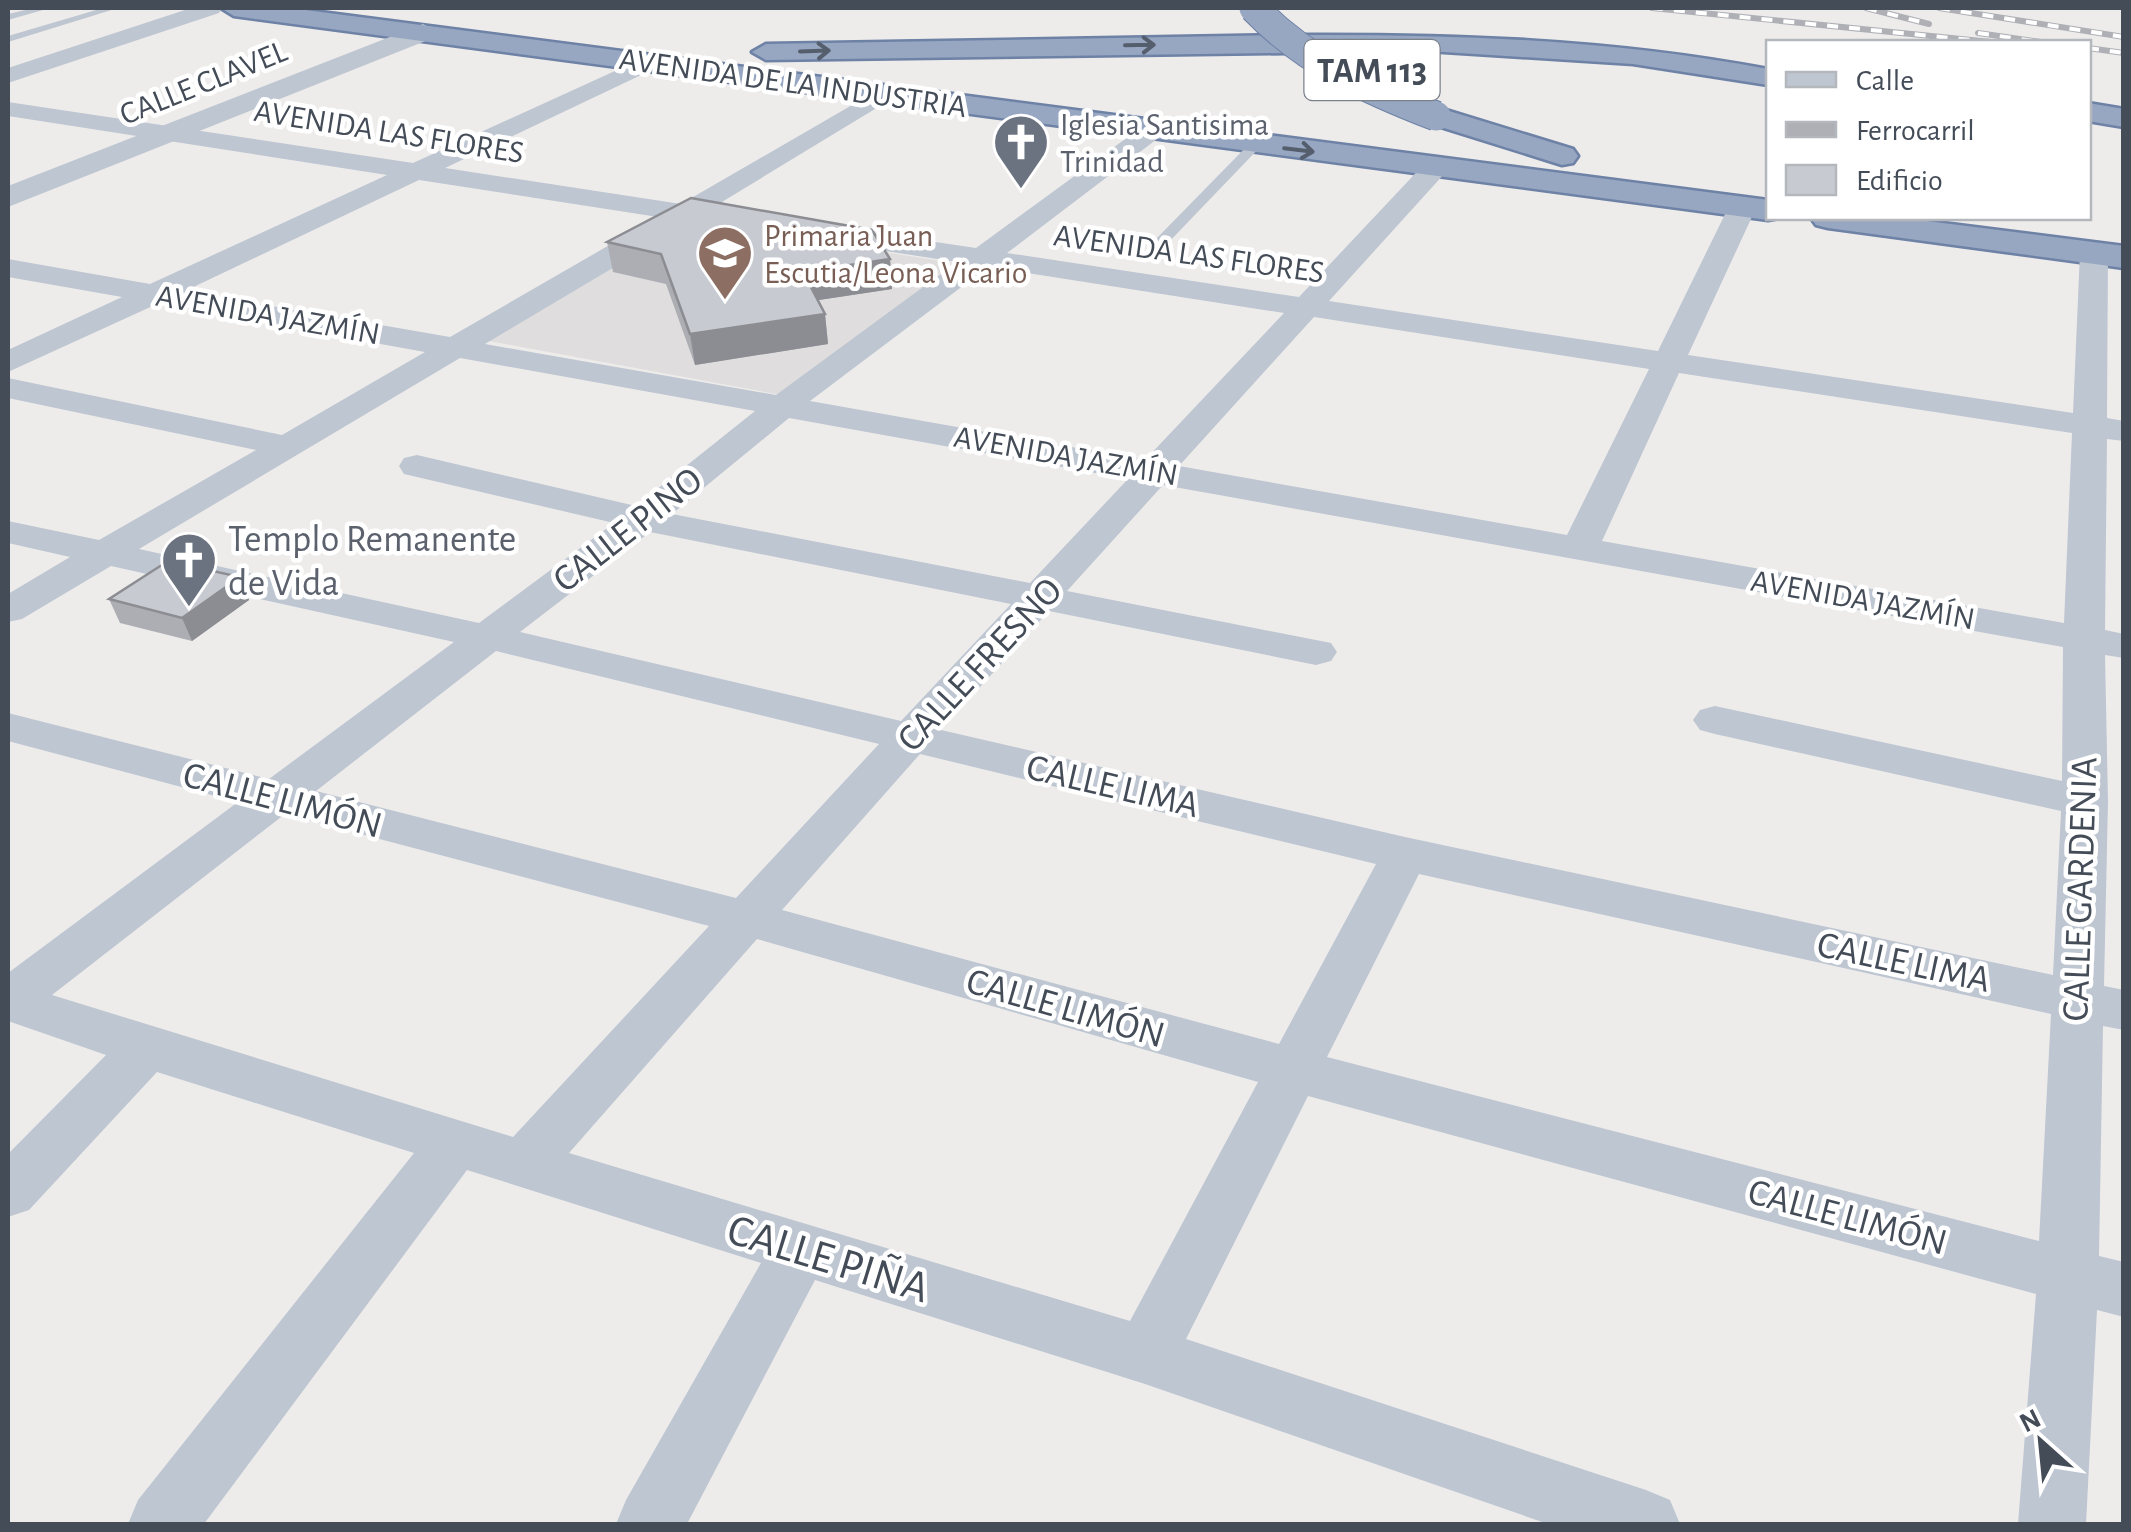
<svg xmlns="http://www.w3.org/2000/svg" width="2131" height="1532" viewBox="0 0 2131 1532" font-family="'Alegreya Sans',sans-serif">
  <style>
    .education { fill: #dfdddd }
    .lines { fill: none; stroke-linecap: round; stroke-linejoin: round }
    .trunk-casing { stroke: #6e82a6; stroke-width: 5 }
    .service { fill: #bec6d1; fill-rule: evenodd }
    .minor { fill: #bec6d1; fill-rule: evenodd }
    .tertiary { fill: #bec6d1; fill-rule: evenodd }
    .trunk { fill: #97a7c2; fill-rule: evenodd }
    .rail-casing { stroke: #aeb0b6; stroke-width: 6 }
    .rail { stroke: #fff; stroke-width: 4; stroke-dasharray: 11; stroke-linecap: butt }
    .trunk-bridge-casing { stroke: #6e82a6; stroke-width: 31; stroke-linecap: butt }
    .trunk-bridge { stroke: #97a7c2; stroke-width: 29 }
    .wall { fill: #acaeb4 }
    .shaded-wall { fill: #8c8d92 }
    .building { fill: #c8cad1; stroke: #8c8d92; stroke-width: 2.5 }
    .oneway { stroke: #555e6d }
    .labels { text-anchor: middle; stroke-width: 9; stroke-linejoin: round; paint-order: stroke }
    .far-street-label { font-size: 32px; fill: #444c58; stroke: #fff }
    .far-worship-label { font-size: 32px; fill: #5b616d; stroke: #fff; text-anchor: start }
    .far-education-label { font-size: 32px; fill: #785e54; stroke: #fff; text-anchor: start }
    .shield { fill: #fff; stroke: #7c828a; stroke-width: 2.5 }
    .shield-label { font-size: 35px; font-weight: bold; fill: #444c58 }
    .street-label { font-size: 38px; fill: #444c58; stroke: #fff }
    .worship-label { font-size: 38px; fill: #5b616d; stroke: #fff; text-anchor: start }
    .near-street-label { font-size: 45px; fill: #444c58; stroke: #fff }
  </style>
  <rect width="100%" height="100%" fill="#eeeceb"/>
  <path class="education" d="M681,220l273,43 -173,132 -298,-55z"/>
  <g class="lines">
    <g class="trunk-casing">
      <path id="trunk" d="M221,8h69l1478,192v18h11l-11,2 -1534,-204z
        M1290,35c161,-1 320,4 478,34v16l-135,-21 -205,-13 -662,9 -14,-8 14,-8z
        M2088,103l36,6v18l-36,-6z
        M1436,107l137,42 5,7 -5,7 -11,2 -137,-43 -4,-6 4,-6z
        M1811,218h92l221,28v22l-296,-40 -12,-3z"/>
    </g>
    <path class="service" d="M34,8h16l-42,12v-6z
      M103,8h15l-110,34v-6z
      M1252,141l11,3 -97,101h-10v-6z"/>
    <path class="minor" d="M191,8h31l-3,5 -211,70v-15z
      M650,55l8,2 3,5 -3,5 -213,101 236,36 197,-114h16l4,5 -186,113 25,5 4,6 -4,6 -10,2 -37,-5 -205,122 291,51 181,-133 -137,-21 -10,-2 -4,-6 4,-6 10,-2 156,23 167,-122 9,-3 13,8 -4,5 -154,117 292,44 128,-136 9,-2 13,8 -4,6 -116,128 329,50 71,-145 14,-8 14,8 -69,149 385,58 7,-160 4,-6h20l4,6 -1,165 17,3v20l-17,-2 -2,191 19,4v24l-19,-3 3,146 -4,185 20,4v40l-21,-4 -4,230 25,6v55l-27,-7 -11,214h-68l18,-230 -728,-198 -122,243 460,151 24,10 10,24h-132l-403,-140 -330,-104 -128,244h-71l10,-24 135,-237 -294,-93 -263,354h-76l10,-24 276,-347 -257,-81 -128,138 -21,7v-63l98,-99 -98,-34v-48l230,-171 -230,-61v-28l261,66 185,-137 -343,-76 -89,53 -14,3v-28l62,-37 -62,-14v-22l91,19 157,-90 -248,-52v-20l274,57 143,-83 -268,-48 -149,68v-22l114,-53 -114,-20v-18l142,25 237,-109 -379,-59v-14l405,61zM419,180l239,37 -208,120 -265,-46zM988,267l296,46 -139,147 -335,-59zM1314,317l335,52 -82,166 -388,-69zM460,358l295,53 -119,95 -219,-51 -13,3 -5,8 5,8 210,49 -135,100 -340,-74zM1679,373l393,60 -8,190 -462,-82zM789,418l339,61 -98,104 -358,-69zM1163,485l900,162 -1,134 -347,-75 -15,4 -7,10 7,10 15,4 346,77 -8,164 -648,-138 -464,-107 108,-119 267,54 15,-4 6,-9 -6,-9 -264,-52zM650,532l361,72 -110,117 -381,-89zM496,651l383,93 -143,154 -420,-107zM920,754l456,110 -97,180 -497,-134zM285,814l424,112 -196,211 -461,-142zM1419,874l632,140 -12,227 -712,-184zM757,939l501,143 -128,239 -561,-168z"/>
    <path class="tertiary" d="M423,24l13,8 -3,6 -425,169v-21z"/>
    <use href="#trunk" class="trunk"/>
    <g class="rail-casing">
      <path id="rail" d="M1652,8l339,34
        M1866,8l63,16
        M1939,8l185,29
        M1978,33l63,9
        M2088,48l36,5"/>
    </g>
    <use href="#rail" class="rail"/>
    <g class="trunk-bridge-casing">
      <path id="trunk-bridge" d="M1254,8c51,53 114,82 182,108"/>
    </g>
    <use href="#trunk-bridge" class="trunk-bridge"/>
  </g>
  <path class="wall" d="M607,242l283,17 2,30 -74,11 7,14 3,30 -133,21 -29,-81 -53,-12z
    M240,577l9,23 -57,41 -72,-18 -11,-24z"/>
  <path class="shaded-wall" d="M890,259l2,30 -86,13 -3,-30z
    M825,314l3,30 -133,21 -5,-31z
    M240,577l9,23 -57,41 -10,-23z"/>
  <path class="building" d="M691,198l181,32 18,29 -87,13 22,42 -135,20 -29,-80 -54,-12z
    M168,561l72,16 -58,41 -73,-19z"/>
  <defs><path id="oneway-shaft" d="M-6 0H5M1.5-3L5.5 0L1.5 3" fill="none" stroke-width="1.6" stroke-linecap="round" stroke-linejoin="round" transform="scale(2.5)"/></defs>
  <g class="oneway">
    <use href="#oneway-shaft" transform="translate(1140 45) rotate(-1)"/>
    <use href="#oneway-shaft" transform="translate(815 51) rotate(-2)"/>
    <use href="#oneway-shaft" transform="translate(1299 150) rotate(7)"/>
  </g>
  <defs>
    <g id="church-pin" transform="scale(2.875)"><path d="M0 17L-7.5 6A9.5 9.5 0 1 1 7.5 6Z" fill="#6b7280" stroke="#fff"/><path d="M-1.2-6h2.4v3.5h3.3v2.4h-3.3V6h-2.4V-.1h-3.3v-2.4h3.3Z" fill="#fff"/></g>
    <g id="school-pin" transform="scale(2.875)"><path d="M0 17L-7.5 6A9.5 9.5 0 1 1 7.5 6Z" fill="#8d6e63" stroke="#fff"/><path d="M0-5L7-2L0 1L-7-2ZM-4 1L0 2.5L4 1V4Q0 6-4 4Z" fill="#fff"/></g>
  </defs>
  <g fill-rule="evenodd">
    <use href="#church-pin" x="1021" y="142"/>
    <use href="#school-pin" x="725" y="253"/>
    <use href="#church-pin" x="189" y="560"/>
  </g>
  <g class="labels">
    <g class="far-street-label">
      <text transform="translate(203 82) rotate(-22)" y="11">CALLE CLAVEL</text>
      <text transform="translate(793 82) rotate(8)" y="11">AVENIDA DE LA INDUSTRIA</text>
      <text transform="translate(389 131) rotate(9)" y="11">AVENIDA LAS FLORES</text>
      <text transform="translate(1189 253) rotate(8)" y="11">AVENIDA LAS FLORES</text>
      <text transform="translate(268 314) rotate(10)" y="11">AVENIDA JAZMÍN</text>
      <text transform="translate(1066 455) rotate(10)" y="11">AVENIDA JAZMÍN</text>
      <text transform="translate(1863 599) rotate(10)" y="11">AVENIDA JAZMÍN</text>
    </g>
    <g class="far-worship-label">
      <text x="1060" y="135">Iglesia Santisima<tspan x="1060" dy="37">Trinidad</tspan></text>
    </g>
    <g class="far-education-label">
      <text x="764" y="246">Primaria Juan<tspan x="764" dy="37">Escutia/Leona Vicario</tspan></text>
    </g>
    <rect class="shield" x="1304.5" y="40" width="135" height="60" rx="8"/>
    <g class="shield-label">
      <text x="1372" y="82">TAM 113</text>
    </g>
    <g class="street-label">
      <text transform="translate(627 529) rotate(-38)" y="13">CALLE PINO</text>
      <text transform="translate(979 664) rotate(-47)" y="13">CALLE FRESNO</text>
      <text transform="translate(1113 785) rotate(13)" y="13">CALLE LIMA</text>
      <text transform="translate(283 799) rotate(15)" y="13">CALLE LIMÓN</text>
      <text transform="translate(2079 889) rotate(-88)" y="13">CALLE GARDENIA</text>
      <text transform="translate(1904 961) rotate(12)" y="13">CALLE LIMA</text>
      <text transform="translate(1066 1007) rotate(16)" y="13">CALLE LIMÓN</text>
      <text transform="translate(1848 1216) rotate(15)" y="13">CALLE LIMÓN</text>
    </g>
    <g class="worship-label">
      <text x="228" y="551">Templo Remanente<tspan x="228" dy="44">de Vida</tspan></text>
    </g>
    <g class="near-street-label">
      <text transform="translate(829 1257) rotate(17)" y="16">CALLE PIÑA</text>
    </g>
  </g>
  <rect width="2131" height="1532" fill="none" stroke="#444c58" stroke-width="20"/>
  <rect x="1766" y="40" width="325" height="180" fill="#ffffff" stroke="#b4b7bc" stroke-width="2.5"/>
  <rect x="1786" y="72" width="50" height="15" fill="#bec6d1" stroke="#b4b7bc" stroke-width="2.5"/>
  <text x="1856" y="90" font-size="30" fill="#444c58">Calle</text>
  <rect x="1786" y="122" width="50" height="15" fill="#aeb0b6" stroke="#b4b7bc" stroke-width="2.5"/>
  <text x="1856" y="140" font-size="30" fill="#444c58">Ferrocarril</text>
  <rect x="1786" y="165" width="50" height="30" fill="#c8cad1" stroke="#b4b7bc" stroke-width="2.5"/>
  <text x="1856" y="190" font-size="30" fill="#444c58">Edificio</text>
  <g transform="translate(2041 1442) rotate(333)" stroke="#ffffff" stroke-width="8" paint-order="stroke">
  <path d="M0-8L18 38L0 25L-18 38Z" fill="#444c58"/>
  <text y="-15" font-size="28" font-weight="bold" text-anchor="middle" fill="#444c58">N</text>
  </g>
</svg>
